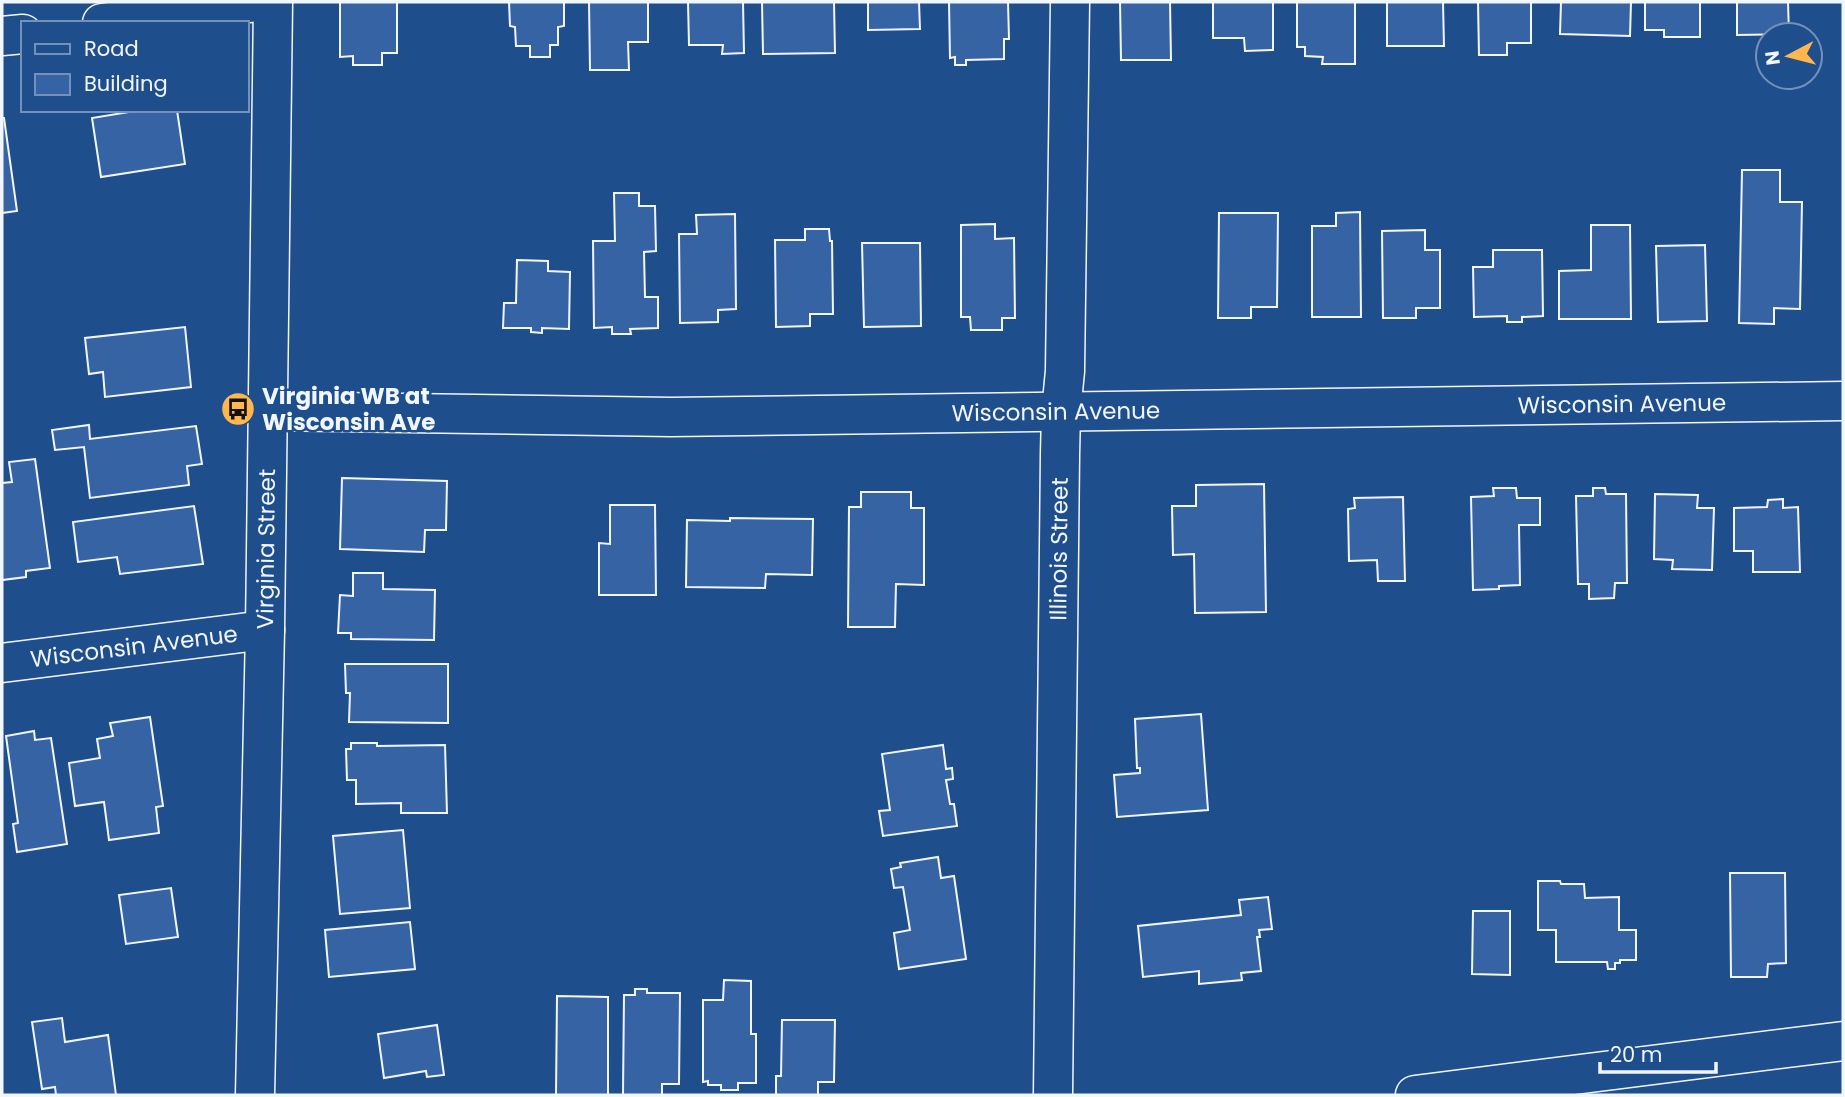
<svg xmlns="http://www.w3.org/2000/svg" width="1845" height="1097" viewBox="0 0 1845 1097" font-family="Poppins,sans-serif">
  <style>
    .building { fill: #3563a3; stroke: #f2f6ff; stroke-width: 2 }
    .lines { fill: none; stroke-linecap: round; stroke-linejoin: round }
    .minor-casing { stroke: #f2f6ff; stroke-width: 41 }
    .minor { stroke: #1f4e8c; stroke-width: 38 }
    .labels { text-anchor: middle; stroke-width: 5; stroke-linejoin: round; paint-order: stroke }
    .poi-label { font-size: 23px; font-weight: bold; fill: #f2f6ff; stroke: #1f4e8c; text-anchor: start }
    .street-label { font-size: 23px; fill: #f2f6ff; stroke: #1f4e8c }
  </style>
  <rect width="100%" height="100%" fill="#1f4e8c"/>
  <path class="building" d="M340,2h57v51h-15v12h-29v-9l-13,1z
    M509,2h55v24l-6,1v18h-8v12h-20v-11h-14l-1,-19 -5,-1z
    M589,2h59v40h-20l1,28h-39z
    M688,2h55l1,51 -22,1 1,-9h-34z
    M762,2h72l1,51 -72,1z
    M868,2h51l1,27 -52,1z
    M949,2h59l1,37h-5v20l-38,1v5h-11v-8l-5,1z
    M1120,2h50l1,58h-50z
    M1213,2h60v48l-28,1 -1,-13h-31z
    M1297,2h58v62h-33l1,-7 -18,-1v-9h-8z
    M1387,2h56l1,44h-57z
    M1478,2h53v41h-24v12h-28z
    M1561,2h70l-1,34 -70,-2z
    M1645,2h55v35h-36v-7h-19z
    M1737,2h51l1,32 -52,1z
    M141,110h36l8,54 -84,13 -9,-59z
    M2,118h2l13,93 -15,2z
    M1742,170h38v32h22l-2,107 -26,-1v16l-35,-1z
    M614,193h25v13h16l1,45 -12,1 1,45h13v31l-28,1 1,5h-19v-7l-18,1 -1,-87h22z
    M1360,212l1,105h-49v-91h24v-13z
    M1219,213h59l-1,94h-26v11h-33z
    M735,214l1,95 -18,1v12l-38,1 -1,-89h18l-1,-19z
    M995,224v15l19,-1 1,80h-13v12h-31l-1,-13h-9v-92z
    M1591,225h39l1,94h-72v-48l32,-1z
    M805,229h24l1,12h2l1,73h-23v12l-34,1 -1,-87h30z
    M1425,230v20h15v58h-24v10h-33l-1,-87z
    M862,243h58l1,83 -57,1z
    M1705,245l2,76 -49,1 -2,-76z
    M1493,250h49l1,66 -21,1v5h-15v-6l-33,1 -1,-50h20z
    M517,260l31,1v10l22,1 -1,57 -27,-1v5l-11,-1v-4h-28l1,-25h12z
    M185,327l6,60 -86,10 -2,-25 -14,2 -4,-36z
    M89,425l1,14 106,-13 6,38 -15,2 2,19 -99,13 -6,-51 -29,3 -3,-20z
    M35,459l15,109 -24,3v6l-24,3v-97l10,-1 -3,-20z
    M342,478l105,3 -1,49h-21l-1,22 -84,-3z
    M1264,484l2,128 -71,1 -1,-59 -21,1 -1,-49h24v-21z
    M1493,488h23l1,10h23v27h-21l1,60 -21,1v3l-26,1 -2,-93 23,-1z
    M1593,488h12l1,6h20l1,89h-12l-1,15 -25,1v-15h-11l-2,-88h17z
    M861,492h50v16h13v77l-28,-1 -1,43h-47l1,-120h12z
    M1655,494l43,1 -1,13h17l-2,62 -40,-1 1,-9 -19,-1z
    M1403,497l2,84h-27l-1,-21 -28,1 -1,-52 7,-1 -1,-10z
    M1783,499v9l15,-1 2,65h-47v-21h-19v-43l33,-1 1,-7z
    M610,505h45l1,90h-57v-52l11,1z
    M194,506l9,58 -83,10 -3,-17 -39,5 -5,-40z
    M730,518l83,1 -1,56 -46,-1 -1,14 -79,-1 1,-67 43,1z
    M353,573h30v16l52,1 -1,50 -83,-1v-6h-13l2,-38 13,1z
    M345,664h103v59l-99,-1 1,-29h-4z
    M1201,714l7,96 -91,7 -3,-42 26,-2v-5h-3l-2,-49z
    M150,717l13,89 -7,1 3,26 -50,7 -5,-38 -29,4 -6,-43 31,-5 -3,-19 16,-3 -3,-13z
    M34,731l1,9 16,-2 16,106 -50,8 -4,-28 5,-1 -12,-87z
    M351,743h26v3l68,-1 2,68h-46v-10l-45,1v-24h-9l-1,-31h5z
    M943,745l3,24 6,-1 1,11 -7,1 4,24h4l3,22 -74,10 -4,-25 11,-1 -8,-56z
    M403,830l7,78 -70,6 -7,-78z
    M938,857l3,21 13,-2 12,83 -67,10 -5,-36 16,-3 -7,-43 -9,1 -3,-19 10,-2 -1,-4z
    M1730,873h55l1,90 -18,1 -1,13h-36z
    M1538,881h22l1,3h23l1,14 34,-1v33h17v30h-16v3h-5v6h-7l-1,-7h-51v-32h-18z
    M171,888l7,49 -52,7 -7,-49z
    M1268,897l4,32 -13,1 1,7h-3l4,34 -20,2 1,7 -43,4v-13l-56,6 -5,-51 103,-11 -2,-15z
    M1473,911h37v64l-38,-1z
    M410,922l5,47 -86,8 -4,-47z
    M724,980l27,1v53h5v49h-18v7h-17v-5h-13v-4l-5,1v-82h20z
    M635,989h12v4h33l-1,91h-17v11h-39l1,-100h11z
    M557,996l51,1v98h-52z
    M62,1018l3,24 43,-7 8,60h-60l-1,-8 -13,2 -10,-67z
    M782,1020h53l-1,62h-16v13h-42v-19h5z
    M437,1025l7,50 -17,2 -1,-6 -42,7 -6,-44z"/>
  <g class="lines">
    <g class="minor-casing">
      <g id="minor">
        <path d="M102,23l155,-21"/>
        <path d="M2,36l21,-2"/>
        <path id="s1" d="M268,411l403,6 1172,-16"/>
        <path id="s2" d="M2,663l263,-33"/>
        <path id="s3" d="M255,1095l10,-465 8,-628"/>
        <path id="s4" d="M1053,1095l7,-640 1,-43 4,-41 5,-369"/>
        <path d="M1415,1095l428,-54"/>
      </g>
    </g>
    <use href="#minor" class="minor"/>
  </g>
  <defs>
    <g id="bus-disc" transform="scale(1.75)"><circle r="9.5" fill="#ffb74d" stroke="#1f4e8c"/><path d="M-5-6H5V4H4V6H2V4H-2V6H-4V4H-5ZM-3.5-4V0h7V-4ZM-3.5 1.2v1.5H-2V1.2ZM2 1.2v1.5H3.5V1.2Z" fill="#111"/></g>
  </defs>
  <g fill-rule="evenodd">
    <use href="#bus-disc" x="238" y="409"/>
  </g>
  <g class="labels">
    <g class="poi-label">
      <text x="262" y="404">Virginia WB at<tspan x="262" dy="26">Wisconsin Ave</tspan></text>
    </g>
    <g class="street-label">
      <text dy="8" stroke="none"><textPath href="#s1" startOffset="1354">Wisconsin Avenue</textPath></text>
      <text dy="8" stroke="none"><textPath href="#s1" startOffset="788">Wisconsin Avenue</textPath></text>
      <text dy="8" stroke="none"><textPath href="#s4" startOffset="546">Illinois Street</textPath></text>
      <text dy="8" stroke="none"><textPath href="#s3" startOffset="546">Virginia Street</textPath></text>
      <text dy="8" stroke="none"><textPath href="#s2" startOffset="133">Wisconsin Avenue</textPath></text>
    </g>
  </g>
  <rect width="1845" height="1097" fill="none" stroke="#f2f6ff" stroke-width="7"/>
  <rect x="21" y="21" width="228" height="91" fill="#1f4e8c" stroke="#7391ba" stroke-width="2"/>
  <rect x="35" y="44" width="35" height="10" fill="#1f4e8c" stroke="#7391ba" stroke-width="2"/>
  <text x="84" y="56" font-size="21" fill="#f2f6ff">Road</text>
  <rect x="35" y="74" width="35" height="21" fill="#3563a3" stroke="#7391ba" stroke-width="2"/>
  <text x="84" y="91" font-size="21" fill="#f2f6ff">Building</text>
  <g transform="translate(1789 56) rotate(263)"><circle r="33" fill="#1f4e8c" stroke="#7391ba" stroke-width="2"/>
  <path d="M0-5L12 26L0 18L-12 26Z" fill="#ffb74d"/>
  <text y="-10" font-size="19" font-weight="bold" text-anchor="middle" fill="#f2f6ff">N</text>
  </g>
  <path d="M1600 1062v10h116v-10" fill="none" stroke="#f2f6ff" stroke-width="3.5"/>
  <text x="1610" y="1062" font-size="21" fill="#f2f6ff" stroke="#1f4e8c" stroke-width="5" paint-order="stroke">20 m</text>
</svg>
